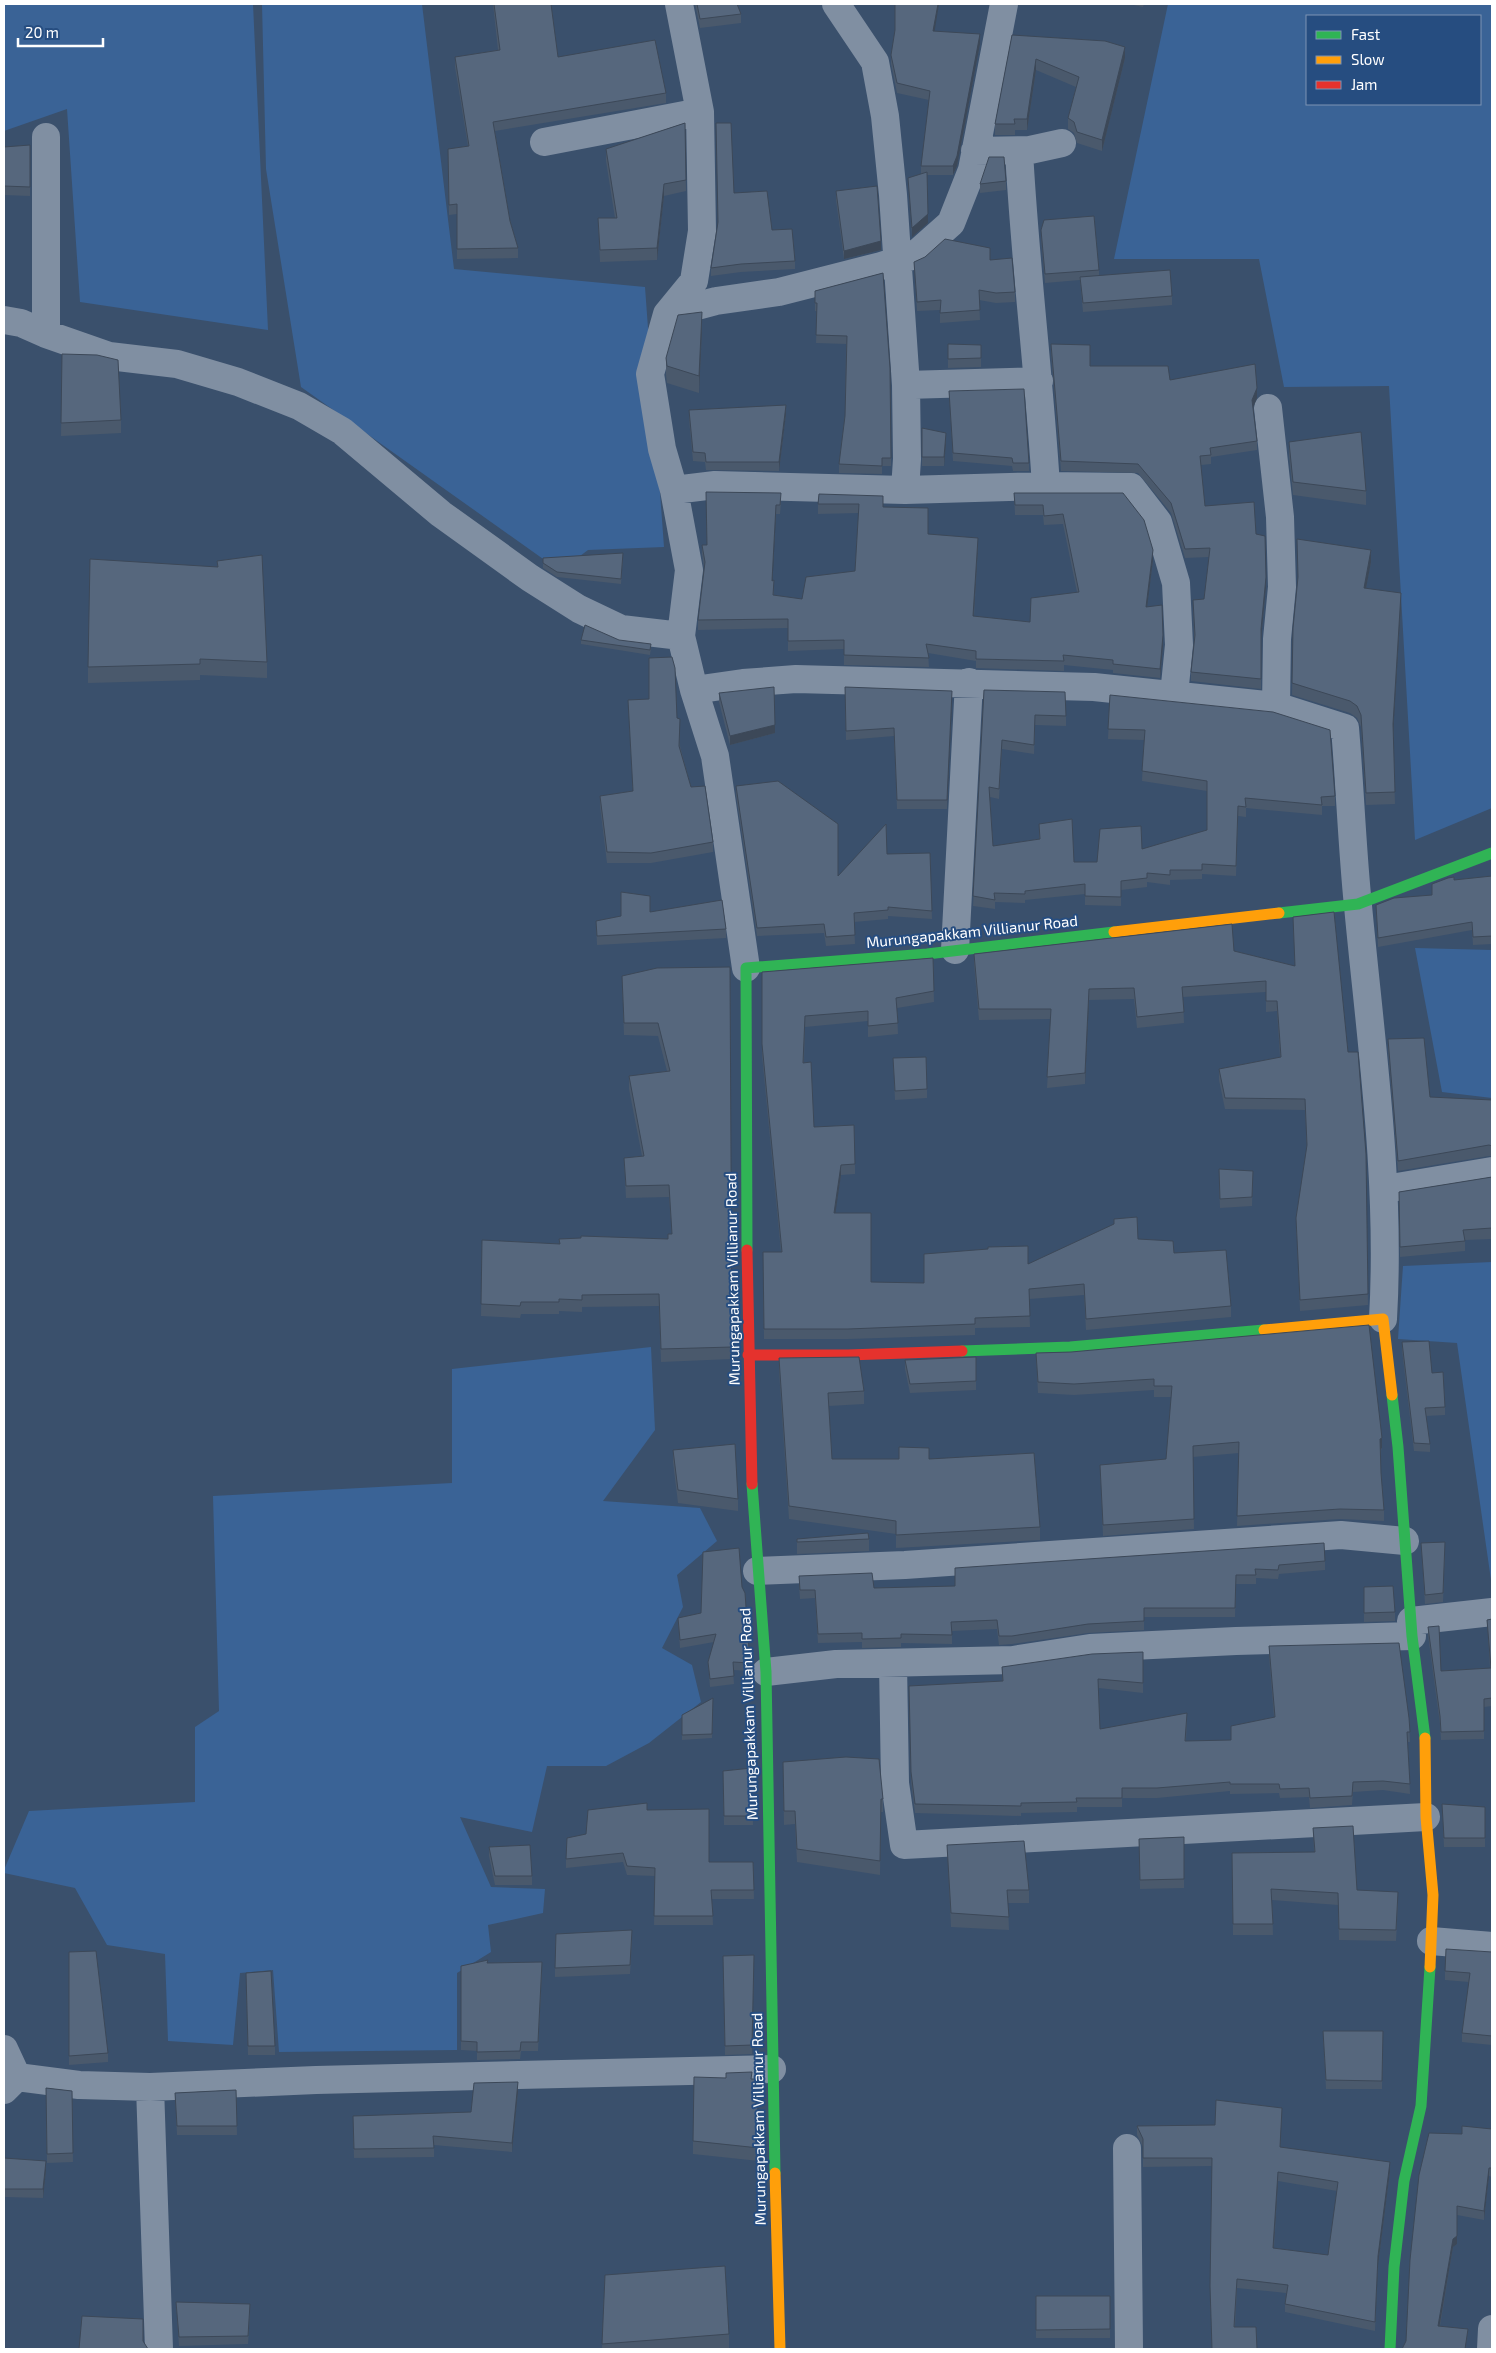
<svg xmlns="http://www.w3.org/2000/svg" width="1496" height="2353" viewBox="0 0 1496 2353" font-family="'Exo 2',sans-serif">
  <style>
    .green { fill: #3a6396; fill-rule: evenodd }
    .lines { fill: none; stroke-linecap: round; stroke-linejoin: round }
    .street { stroke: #808fa2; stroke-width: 28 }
    .fast { stroke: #30b455; stroke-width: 11 }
    .slow { stroke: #ff9f0a; stroke-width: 11 }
    .jam { stroke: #e5322d; stroke-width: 11 }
    .wall { fill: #4a596c; fill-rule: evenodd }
    .shaded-wall { fill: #3c4858 }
    .building { fill: #56677d; stroke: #3c4858; fill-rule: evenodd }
    .labels { text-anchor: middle; stroke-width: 4; stroke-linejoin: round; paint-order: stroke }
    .street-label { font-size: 15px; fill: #fff; stroke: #264d80 }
  </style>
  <rect width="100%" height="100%" fill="#3a506c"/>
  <path class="green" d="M4,4h249l15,326 -188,-28 -13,-193 -63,22z
    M262,4h160l32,265 191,18 19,260 -76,3 -28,21 -259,-184 -35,-218z
    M1168,4h324v804l-77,32 -26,-454 -105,1 -25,-128h-145zM1480,16v88h-173v-88z
    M1415,948l77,2v148l-50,-6z
    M1492,1262v325l-35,-244 -59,-4 5,-73z
    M651,1347l4,83 -52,71 97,7 17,33 -40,34 6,32 -21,41 30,17 9,37 -52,41 -43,23h-59l-15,66 -72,-15 31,70 54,2 -2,24 -55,12 3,27 -34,21v77l-178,2 -6,-82 -33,3 -7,72 -65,-4 -3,-87 -58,-9 -32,-57 -71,-15v-3l25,-59 166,-9v-75l24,-16 -6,-215 239,-13v-114z"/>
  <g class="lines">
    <path class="street" d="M679,4l21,108 2,119 -8,50 -27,33 -17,60 12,75 12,41 15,80 -8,66 13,54 21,66 31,212
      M836,4l39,58 10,54 8,79 13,190 1,74 -2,31
      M544,142l156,-30
      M975,151l55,-1 32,-7
      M1019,151c6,112 20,223 27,335
      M667,314l49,-13 63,-9 102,-26 34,-11 36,-32 21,-53 32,-166
      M4,320l17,3 25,11 63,22 68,8 61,18 61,24 43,25 99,83 89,64 49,31 42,20 60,7
      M46,334v-197
      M906,385l133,-4
      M1268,408l12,109 2,70 -5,52 -1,67
      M674,490l41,-5 190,5 141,-4 85,1 27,35 18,61 3,62 -5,50
      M694,690l49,-7 53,-4 298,8 182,19 69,22c5,59 7,119 13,178 13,138 33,274 25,413
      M955,950l14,-268
      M1385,1189l107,-18
      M757,1571l148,-6 436,-30 64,6
      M1411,1621l81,-9
      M893,1663l2,120 9,62 522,-28
      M766,1672l70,-8 177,-4 77,-12 146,-7 176,-5
      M1431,1941l61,5
      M4,2049l13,28
      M150,2087l9,262
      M4,2090l13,-13 62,8 71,2 166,-7 456,-11
      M1127,2148l2,201
      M1491,2349l1,-20"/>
    <path class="fast" d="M1279,913l79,-9 134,-51
      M747,1250l-1,-282 181,-14 187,-22
      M962,1351l108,-4 194,-17
      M1392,1395l6,52 14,189 13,102
      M752,1484l14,188 9,501
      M1390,2349l4,-82 10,-86 17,-75 9,-139"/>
    <path class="slow" d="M1114,932l165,-19
      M1264,1330l119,-11 9,76
      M1425,1738l1,79 7,78 -3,72
      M775,2173l5,176"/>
    <path class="jam" d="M747,1250l5,234
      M748,1355h100l114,-4"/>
  </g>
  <path class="wall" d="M493,4h58l7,53 108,36v10l-171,28 15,90 8,27v10l-61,1v-45l-8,1 -1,-66 20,-3 -13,-79v-10l43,-7z
    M695,4h42l4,10v9l-41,5z
    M1129,4h15l-1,3z
    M895,30l40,2 45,12 -23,122 -4,9h-26l1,48 -16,14 -4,-59 13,-4v-8l8,-66 -32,-7 -6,-29v-9z
    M1012,35l113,23 -23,93 -25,-8 -3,-10 -6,-4v-11l8,-31 -40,-17 -9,60h-12v5h-20v-11z
    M685,123l1,68 -22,5 -7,64 -57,2 -2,-44h17l-9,-57v-12z
    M30,145v51l-26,-1v-48z
    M1006,181v9l-26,3v-9z
    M836,191l45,59 -37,9 -8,-59z
    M734,193l38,37 23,31v8l-54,3 -30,4v-8z
    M1041,230l58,40v5l73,21v9l-89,7 -3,-32 -35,3 -4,-44z
    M990,260l25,32v10l-19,1 -17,-3 1,20 -40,3v-13l-23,1 -3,-49z
    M883,273l8,186v7h-9v8l-43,-1v-9l6,-48 1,-72 -30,-1 1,-32h-2v-20z
    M702,329l-3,64 -32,-10 -1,-8v-17z
    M948,344l33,1v22l-33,1z
    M1051,344l39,22 80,14 87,18 -4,10 4,33v9l-46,7v7l-10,1 4,41 51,28 10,52 -5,53v50l-70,-8v-9l3,-34 -1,-38 11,-1 5,-42 -24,1 -14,-45 -33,-40 -77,-2 -10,-117z
    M62,354l59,66v13l-60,3z
    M949,391l80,72v8h-16l-1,-5 -59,-5z
    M689,410l97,4 -7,57 -73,-1 -1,-8 -12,-1 -4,-42z
    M922,428l24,14 -2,24h-22z
    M1289,442l77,49v14l-73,-10 -4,-40z
    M1014,493h109l30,67 -6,47 16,38 -3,33 -47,-5v-3l-49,-5v6l-88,-3v-7l-48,-8 1,14 -85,-2v-16l-56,2v-23l-90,2v-10l6,-52 -2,-14v-9h5l74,-43 -1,12h-4l-4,67 2,14 28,4 53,-28 4,-58 -41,1v-10l1,-10 64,13 45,27 50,13 -4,69 56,6 47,-30 -14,-68 -19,1 -1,-10h-28z
    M543,558h80l-2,26 -64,-7 -14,-9z
    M217,561l50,101v16l-67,-3v5l-112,3v-16l129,-100z
    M1371,562l-5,26 35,16 -8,128 2,72 -29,1 -5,-78 -4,-9 -7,-5 -58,-18 1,-67z
    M581,640l70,8 -1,7 -69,-11z
    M845,687l107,13 -5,109h-50l-3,-73 -48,4z
    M984,690l82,26v10l-31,-1 -1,29 -32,-5 -3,50 -9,-2 3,49 46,-7v-15l35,38h23l110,-32v-39l-65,-10 2,-41 -36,-1 2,-44 225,101v10h-13v9l-76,-7v9l-8,-1 -2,60 -34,-2v5l-32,1v5l-23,-3v5l-26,3v16l-36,-1v-11l-60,6v3l-30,-1v7l-22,-3z
    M719,693l56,40 -45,12 -11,-43z
    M628,700l49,18 3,28 11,41 22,55v10l-62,11h-44l-7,-57v-10l33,-5z
    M736,786l102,90 49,-22 43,-1 2,66 -44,-3v3l-34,3 1,22 -29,2 -2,-13 -67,3 -21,-141z
    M1492,876v68l-19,1 -1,-15 -94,17 -2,-42 56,-10 22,-15z
    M650,912l76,17v9l-129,7 -1,-24z
    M1293,917l55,135 18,102 2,151 -68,6 -4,-93 11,-70 -2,-38 -80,-1 -6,-29v-11l61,-12 -3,-46 -11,1v-20l-83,5 1,26 -47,5 -3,-29 -45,1 -4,84 -38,4 4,-69 -72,1 -5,-56v-10l260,-3 61,15z
    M933,958l1,44 -37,6 1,26 -30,3v-16l-63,6 -1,36 10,64 41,37v10l-14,1 -6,38 36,69 53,1 104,-19 110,-25 36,14 57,53v11l-145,13 -2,-35 -55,4 1,28 -55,1v7l-127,4h-84l-1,-87h18l-19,-197v-83z
    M730,967l2,392 -71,3 -2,-56 -77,1v5l-23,-1v3h-38l-1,4 -39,-2 1,-76 77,4 109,-5v-5h4l-3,-37 -43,1 -2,-40 18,-2 -13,-67v-13l38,-5 -9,-35 -34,-1 -2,-59z
    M1388,1039l42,58 62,3v56h-3l-91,15 -10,-122z
    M893,1058l34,31v9l-32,2z
    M1253,1171l-1,35 -32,2 -1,-30z
    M1492,1177v62l-27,1v11l-65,6 -1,-65z
    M1402,1342l30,31 13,34v8l-19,1 4,28v8l-16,-1 -12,-101z
    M1071,1352l311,96 -1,2v23l3,37v11l-44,-2 -103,7 2,-73 -46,4 1,72 -91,7 -3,-71 66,-6 6,-62h-18v-7l-80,5 -36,-2 -2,-40z
    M976,1357v33l-66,3 -5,-24v-9z
    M779,1358l85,33v13l-35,2 3,53h97l111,68v13l-144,8v-14l-107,-15 -10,-148z
    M673,1450l65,49v12l-60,-8 -5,-41z
    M797,1539h72v12l-72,3z
    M1421,1543l24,7 -2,52 -18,2z
    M1325,1561v9l-46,4 -1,5 -22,-1v6h-20l-1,33h-91v13l-56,3 -76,11 -13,1 -2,-16 -45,2v13l-51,-1v4l-39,1v-6l-44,1 -3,-45 -15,1 -1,-14v-9l75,12 81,-2z
    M1364,1587l31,25v9l-31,1z
    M701,1613l49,50v8l-17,-1 1,14 -24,3 -2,-25 6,-20 -34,6 -2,-30z
    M1492,1619v87l-8,1v32l-43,1 -1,-16 -12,-89v-8l13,44 49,-3 -3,-48z
    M1269,1646l140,72 1,24h-2l2,52 -27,-4 -30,2 -1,13 -42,3 -1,-11 -29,1 -1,-5 -49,1v-3l-73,7h-35v9h-45v5l-56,1v3l-106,-3 -4,-31 -2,-96 93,-5v-14l141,-15v41l-44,-5 1,41 87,-7 -1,19 45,-1 43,-23 -5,-61z
    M713,1702l-1,36 -30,2v-5z
    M783,1762l100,37v13h-2l-1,63 -83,-13 -2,-38 -11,1z
    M752,1768l1,57h-29l-1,-54z
    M1442,1804l43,3v40h-41z
    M647,1810l62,52h44l1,37h-42l1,26h-59l1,-49 -28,-1 -4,-13 -57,6v-9l20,-25z
    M1313,1828l44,62 41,13 -2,38 -57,-1 -1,-35 -66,-5 1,35h-40l-1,-82 82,-1z
    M1184,1837v51l-44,1 -1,-50z
    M947,1845l82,45v13h-21l1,27 -58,-3z
    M489,1847l43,29v9h-37l-6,-29z
    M632,1939l-2,35 -75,3v-9z
    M69,1952l39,101v9l-39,3z
    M1492,1952v93l-30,-3v-9l7,-51 -24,-2v-9z
    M754,1955l-2,99 -27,1 -2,-99z
    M488,1963l54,8 -4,80h-17l-1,8 -43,1v-9l-16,-1v-84z
    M246,1982l29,64v9h-27z
    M1323,2031h60l-1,58h-56z
    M46,2088l26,3 1,71 -26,1z
    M236,2090l1,45h-60l-2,-42z
    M518,2091l-6,61 -78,-7v12l-80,1 -1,-33 118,-13z
    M1137,2126l144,22 109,23 -12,94 -3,66 -90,-19v-8l1,-11 -49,-5 -2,39 -23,22v-183l-69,1v-20l-6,-12zM1278,2181l59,10 -9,64 -54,-7z
    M1492,2129v48l-3,-1 -5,44 -27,-5v29l-4,3 -13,79 28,12 -62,3 56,-207z
    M693,2141l66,7v13l-66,-7z
    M4,2158l42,12 -3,28 -39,-1z
    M605,2275l124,59v14l-21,1h-106z
    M1036,2296h74v42h-74z
    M176,2302l74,11 -2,31 -69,2z"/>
  <path class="shaded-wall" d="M938,4h1l-6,37v-10z
    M980,34v10l-23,122 -4,9v-9z
    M1125,47v11l-23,93v-11z
    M1036,59v11l-9,60v-11z
    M664,184v12l-7,64v-12z
    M928,214v9l-16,14v-9z
    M881,241v9l-37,9v-8z
    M702,312v17l-3,64v-17z
    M1257,388v10l-5,12v-10z
    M786,405v9l-7,57v-9z
    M946,433v9l-2,24v-9z
    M776,505v9l-4,76v-9z
    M978,538v9l-5,79v-10z
    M1153,550v10l-7,56v-9z
    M1371,550v12l-7,37v-11z
    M1266,577v9l-5,53v50v-60z
    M1401,593v11l-8,132v-12z
    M1163,635v10l-3,33v-9z
    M952,691v9l-5,109v-9z
    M775,725v8l-45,12v-9z
    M1089,989v11l-4,84v-11z
    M841,1165v10l-7,48v-10z
    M1382,1438v10l-2,2v-11z
    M518,2082v9l-6,61v-9z
    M46,2161v9l-3,28v-9z
    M1390,2162v9l-12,94 -3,66 3,-75z
    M1489,2168v8l-5,44v-9z
    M1278,2172v9l-5,76v-9z
    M1457,2236v8l-4,3 -15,88v-9l15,-87z"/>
  <path class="building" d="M494,4h57l7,53 97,-17 11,53 -173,29 17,99 8,27 -61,1v-45l-8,1 -1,-56 21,-3 -14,-89 45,-7z
    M697,4h40l4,10 -41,5z
    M895,4h43l-5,27 47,3 -23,122 -4,10h-32l9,-75 -33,-8 -6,-28 4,-25z
    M1012,35l93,6 20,6 -23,93 -25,-8 -3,-10 -6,-4 11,-41 -43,-18 -9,60h-13l1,5h-20z
    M685,123l1,57 -22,4 -7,64 -57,2 -2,-32h19l-11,-69z
    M716,123h15l3,70 33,-2 5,39 20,-1 3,32 -54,3 -30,4 7,-46z
    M30,145v42l-26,-1v-39z
    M989,157h15l2,24 -26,3z
    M927,172l1,42 -16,14 -4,-50z
    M877,186l4,55 -37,10 -8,-60z
    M1094,216l5,54 -54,4 -4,-44 3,-10z
    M945,239l45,9v12l22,-2 3,34 -19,1 -17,-3 1,20 -40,3 1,-13 -24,2 -3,-40 11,-5z
    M1170,270l2,26 -89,7 -3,-26z
    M883,273l7,95 1,90h-9v8l-43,-2 6,-48 2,-80 -31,-1 1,-32h-2v-12z
    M702,312l-3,64 -32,-10 -1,-8 12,-43z
    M948,344l33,1v13l-33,1z
    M1051,344l39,1v21h78l2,14 85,-16 2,24 -5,12 5,41 -47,7 1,7 -11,1 5,50 49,-4 2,32 9,2 1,41 -5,52v50l-70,-7 4,-37 -2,-35 11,-1 6,-51 -25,1 -14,-46 -33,-39 -77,-3z
    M62,354l35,1 21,5 3,60 -60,3z
    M1024,389l5,74h-16l-1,-5 -59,-5 -4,-62z
    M786,405l-7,57h-73l-1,-9 -12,-1 -4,-42z
    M922,428l24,5 -2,24h-22z
    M1361,432l5,59 -73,-9 -4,-40z
    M706,492l75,1 -1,12h-4l-4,76 2,-1 -1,15 29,4 4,-22 49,-6 4,-67h-41l1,-10 64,2v11l45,1v26l50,4 -5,78 57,6 1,-24 48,-6 -16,-78 -19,2 -1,-11h-28l-1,-12h109l21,27 9,30 -7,57 16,-2 1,30 -3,34 -47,-5v-4l-50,-5 1,6 -88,-2v-8l-50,-7 3,14 -85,-3v-15l-56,1v-22l-90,1 7,-58 -3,-17h5z
    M1297,539l74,11 -7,38 37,5 -8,131 2,68 -29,1 -5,-78 -4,-9 -7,-5 -58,-18 1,-55 5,-51z
    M623,553l-2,26 -64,-7 -14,-9v-5z
    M262,555l5,107 -67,-3v5l-112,3 2,-108 128,8 -1,-6z
    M585,625l34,15 32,4 -1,6 -69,-10z
    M672,657l3,11 2,50 3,1 -1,27 12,41 14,-1 8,56 -62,11 -44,-1 -7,-56 33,-5 -5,-91 21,-1v-41z
    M774,687l1,38 -45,11 -11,-43z
    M845,687l107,4 -5,109h-50l-3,-72 -48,3z
    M984,690l81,2 1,24 -31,-1 -1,30 -32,-5 -3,49 -10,-2 4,59 47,-7 -1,-15 33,-5 2,43h23l3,-33 41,-3 1,23 65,-19v-49l-65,-10 3,-41 -37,-1 2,-34 163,17 57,18 5,66 -14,1 1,8 -77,-7 1,9 -8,-1 -2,60 -34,-2v6h-32v5l-23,-2v5l-26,3v16l-36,-1v-12l-60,7v3l-31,-1 1,7 -22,-4z
    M778,781l60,43v52l48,-52 1,30 43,-1 2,58 -44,-4v3l-34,3 1,22 -29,2 -2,-13 -67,4 -21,-142z
    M1492,876v60l-19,1 -1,-15 -94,16 -2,-33 18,-7 38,-3v-11l16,-6 6,-1v3z
    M621,892l29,4v16l72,-12 4,29 -129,7 -1,-15 25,-5z
    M1334,912l14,140h10l8,102 2,140 -68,6 -4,-82 11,-73 -2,-46 -80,-1 -6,-29 62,-12 -4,-56h-11v-20l-84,6 2,25 -47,5 -3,-29 -45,1 -4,84 -38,4 4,-68h-72l-5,-55 258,-30 2,27 61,15 -2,-49z
    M933,958l1,33 -38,7 2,25 -30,3v-15l-63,5 -2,47 8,-1 3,65 40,-2 1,39 -14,1 -7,48h37v69l53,1v-29l64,-5v-2l40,-1v18l86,-40v-5l23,-2 1,22 35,2 1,12 52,-3 5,56 -145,13 -2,-35 -55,5 1,27 -55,2v6l-127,5h-84l-1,-77h19l-20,-208v-72z
    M730,967l2,380 -71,2 -2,-55 -77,1v5l-23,-1v3h-38l-1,4 -39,-2 1,-64 78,4 -1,-5 22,-1v-2l87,3v-5h4l-3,-49 -43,1 -2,-28 20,-2 -15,-80 41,-5 -12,-48h-34l-2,-47 35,-8z
    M1424,1038l6,59 62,3v46l-3,-1 -91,16 -10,-122z
    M926,1057l1,32 -32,2 -2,-33z
    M1219,1169l34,2 -1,26 -32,2z
    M1492,1177v51l-29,2 2,11 -65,6 -1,-55z
    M1369,1325l13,113 -2,1 1,34 3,37 -44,-1 -103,7 2,-74 -46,4 1,73 -91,6 -3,-60 66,-6 6,-73h-18v-7l-80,5 -36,-2 -2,-29 35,-1z
    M1429,1341l3,32 11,-1 2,35 -20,1 5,36 -16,-1 -12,-101z
    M859,1357l5,34 -36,2 4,66h67v-12l30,1v11l105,-6 6,74 -144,8v-14l-107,-15 -10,-148z
    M976,1357v24l-66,3 -5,-24z
    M735,1444l3,55 -60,-9 -5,-40z
    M868,1533l1,6 -72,3v-3z
    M1445,1542l-2,51 -18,2 -4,-52z
    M1324,1543l1,18 -46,4 -1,5 -23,-1 1,6h-20l-1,33h-91v13l-56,3 -76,12h-13l-2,-16 -46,2 1,13 -51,-1v4l-39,1v-6l-44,1 -3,-44h-15l-1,-14 73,-3 2,15 81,-2v-18z
    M739,1548l3,39 3,6 5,70 -17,-1 1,14 -24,3 -2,-17 8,-28 -36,6 -2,-22 23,-5 2,-61z
    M1393,1586l2,26 -31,1v-26z
    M1492,1619v79l-8,1v32l-43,1 -1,-16 -12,-89 11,-1 2,45 50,-3 -4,-48z
    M1399,1643l10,75 1,14h-3l3,52 -27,-3 -30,1 -1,14 -42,2 -1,-10 -29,1 -1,-5h-49v-2l-73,6h-35v10h-46l1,4 -56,1v3l-106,-2 -4,-32 -2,-86 94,-5 -1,-14 90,-13 51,-2v31l-45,-4 2,50 87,-16 -2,28 46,-1v-14l44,-9 -6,-71z
    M713,1698l-1,36 -30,1v-20z
    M846,1757l33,2 4,40h-2l-1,62 -83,-12 -2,-38h-11l-1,-49z
    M752,1768l1,48h-29l-1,-45z
    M647,1803v7l62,-1v53h44l1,28h-43l2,26h-59l1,-48 -28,-2 -4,-13 -57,6 1,-21 19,-4 2,-24z
    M1442,1804l43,3v31h-41z
    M1353,1826l4,64 41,2 -2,38 -57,-1 -1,-36 -67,-4 2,35h-40l-1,-71 83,-1 -2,-24z
    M1184,1837v42l-44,1 -1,-41z
    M1024,1841l5,49h-22l2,27 -58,-4 -4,-68z
    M530,1845l2,31h-37l-6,-29z
    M632,1930l-2,35 -75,3 1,-34z
    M1446,1949l46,3v84l-30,-3 8,-60 -25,-2z
    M96,1951l12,102 -39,3v-104z
    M754,1955l-2,90 -27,1 -2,-90z
    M488,1960l-1,3 55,-1 -4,80h-17l-1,9 -43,1v-10l-16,-1v-75z
    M271,1971l4,75h-27l-2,-73z
    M1323,2031h60l-1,50 -56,-1z
    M752,2072l-1,7h6l2,69 -66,-7 1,-64 32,1v-5z
    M518,2082l-6,61 -79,-7 1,12 -80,1 -1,-33 118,-4 3,-29z
    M46,2088l26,3 1,62 -26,1z
    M236,2090l1,36h-60l-2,-33z
    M1216,2100l66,8 -2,39 110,15 -12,94 -3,66 -90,-18 3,-19 -51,-6 -3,48h22l1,22h-45l-2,-63 2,-128h-69v-19l-6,-13 78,-1zM1278,2172l60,10 -10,73 -55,-7z
    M1462,2126l30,3v39h-3l-5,43 -27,-5v30l-4,3 -15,87 30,3 -3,20h-63l4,-8 4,-81 9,-85 10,-42 33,1z
    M4,2158l42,3 -3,28h-39z
    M725,2266l4,68 -127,10 3,-69z
    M1036,2296h74v33l-74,1z
    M176,2302l74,2 -2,32 -69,1z
    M82,2316l61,3v22l5,8h-69z"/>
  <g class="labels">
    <g class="street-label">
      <text transform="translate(972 932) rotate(-6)" y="5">Murungapakkam Villianur Road</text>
      <text transform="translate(733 1279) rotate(-91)" y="5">Murungapakkam Villianur Road</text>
      <text transform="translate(749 1714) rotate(-92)" y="5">Murungapakkam Villianur Road</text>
      <text transform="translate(759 2119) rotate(-91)" y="5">Murungapakkam Villianur Road</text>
    </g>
  </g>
  <rect width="1496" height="2353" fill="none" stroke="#ffffff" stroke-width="10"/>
  <rect x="1306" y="15" width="175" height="90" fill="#264d80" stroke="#7d94b3"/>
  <rect x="1316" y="31" width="25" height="8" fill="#30b455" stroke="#7d94b3"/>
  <text x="1351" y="40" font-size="15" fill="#ffffff">Fast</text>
  <rect x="1316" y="56" width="25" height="8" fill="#ff9f0a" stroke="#7d94b3"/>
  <text x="1351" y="65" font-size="15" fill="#ffffff">Slow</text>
  <rect x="1316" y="81" width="25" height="8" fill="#e5322d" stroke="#7d94b3"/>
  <text x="1351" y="90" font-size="15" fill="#ffffff">Jam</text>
  <path d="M18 38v8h85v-8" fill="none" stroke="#ffffff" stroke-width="2.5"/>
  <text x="25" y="38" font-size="15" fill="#ffffff" stroke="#264d80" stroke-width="4" paint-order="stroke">20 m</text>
</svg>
